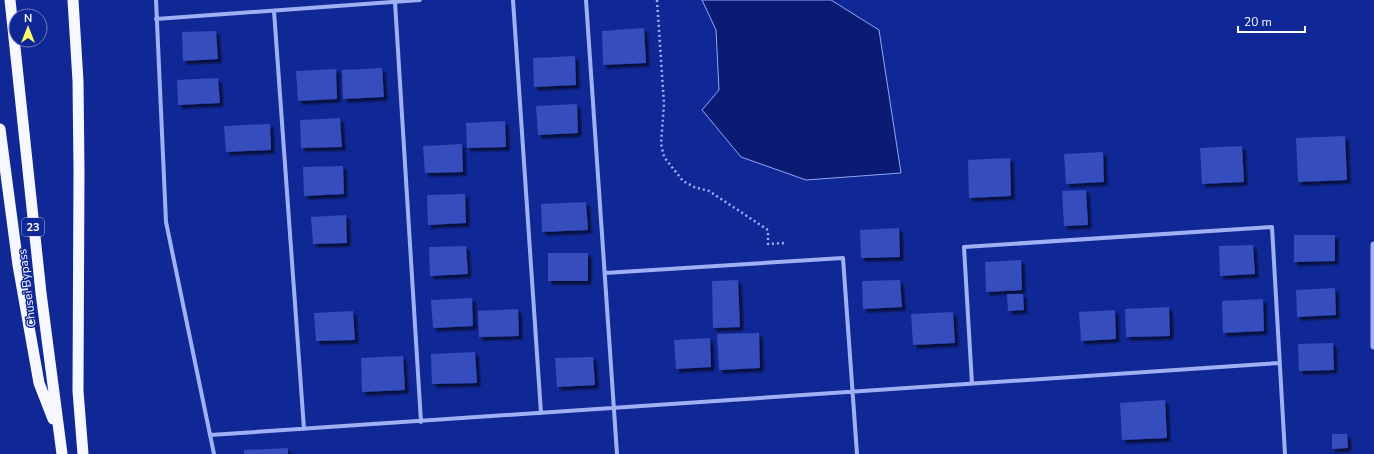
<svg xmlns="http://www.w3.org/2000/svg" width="1374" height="454" viewBox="0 0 1374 454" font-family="'Nunito Sans',sans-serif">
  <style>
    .water { fill: #091b72; stroke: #91a6f7 }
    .building { fill: #344ebd; filter: url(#shadow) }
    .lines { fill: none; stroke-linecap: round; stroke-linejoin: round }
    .path { stroke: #a0b0f4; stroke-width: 2.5; stroke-dasharray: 2 3; stroke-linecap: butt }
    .minor { stroke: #a0b0f4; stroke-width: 4 }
    .tertiary { stroke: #a0b0f4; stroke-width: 7 }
    .trunk { stroke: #f6f7ff; stroke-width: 11 }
    .labels { text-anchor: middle; stroke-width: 3; stroke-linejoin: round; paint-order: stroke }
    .shield { fill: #102896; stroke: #b7bee0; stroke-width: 1 }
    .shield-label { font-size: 11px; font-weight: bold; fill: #fff }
    .street-label { font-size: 12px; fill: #fff; stroke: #102896 }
  </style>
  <defs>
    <filter id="shadow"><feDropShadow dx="3.5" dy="3.5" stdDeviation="1" flood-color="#0009"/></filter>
  </defs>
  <rect width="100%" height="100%" fill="#102896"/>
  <path class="water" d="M702,0h129l48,30 22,143 -95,7 -65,-23 -39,-47 17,-20 -3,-60z"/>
  <path class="building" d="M644,28l2,35 -43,2 -1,-34z
    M216,31l2,28 -35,2 -1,-29z
    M575,56l1,29 -42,2 -1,-29z
    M382,68l2,29 -41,2 -1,-29z
    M336,69l1,30 -39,2 -2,-30z
    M218,78l2,25 -42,2 -1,-25z
    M577,104l1,29 -40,2 -2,-29z
    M340,118l2,29 -41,1 -1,-28z
    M505,121l1,26 -39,1 -1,-25z
    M270,124l1,26 -45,2 -2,-26z
    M1345,136l2,44 -49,2 -2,-44z
    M462,144l1,28 -38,1 -2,-27z
    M1242,146l2,36 -42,2 -2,-36z
    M1103,152l1,30 -38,2 -2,-30z
    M1010,158l1,38 -42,2 -1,-38z
    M343,166l1,28 -40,2 -1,-29z
    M1086,190l2,35 -24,1 -2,-35z
    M465,194l1,29 -38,2 -1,-30z
    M586,202l2,28 -46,2 -1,-28z
    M346,215l1,28 -34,1 -2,-27z
    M899,228l1,29 -39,1 -1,-28z
    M1294,235h41v26l-41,1z
    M1253,245l2,29 -35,2 -1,-30z
    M466,246l2,28 -38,2 -1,-29z
    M548,253h40v28h-40z
    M1021,260l1,30 -36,2 -1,-30z
    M738,280l2,47 -27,1 -1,-47z
    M900,280l2,27 -39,2 -1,-28z
    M1335,288l1,27 -39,2 -1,-27z
    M1007,294h16l1,16 -16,1z
    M472,298l1,28 -40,2 -2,-28z
    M1263,299l1,32 -41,2 -1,-32z
    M1169,307l1,29 -44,1 -1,-28z
    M518,309l1,27 -40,1 -1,-26z
    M1115,310l1,29 -35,2 -2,-29z
    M353,311l2,29 -39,1 -2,-28z
    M953,312l2,31 -42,2 -2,-31z
    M759,333l1,35 -41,2 -2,-36z
    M710,338l1,29 -35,2 -2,-29z
    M1333,343l1,27 -35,1 -1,-27z
    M475,352l2,31 -45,1 -1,-30z
    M403,356l2,34 -43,2 -1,-34z
    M593,357l2,28 -38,2 -2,-29z
    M1165,400l2,38 -45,2 -2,-37z
    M1332,434h15l1,14 -16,1z
    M288,448v6h-44v-4z"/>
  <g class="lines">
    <path class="path" d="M657,0l7,104 -3,40 3,13 19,24 11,6 15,4 59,39v14l16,-1"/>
    <path class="minor" d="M156,0l10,222 48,232
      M513,0l28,413
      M586,0l31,454
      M395,2l26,420
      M274,11l30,418
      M156,19l264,-19
      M605,273l238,-15 14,196
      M972,384l-8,-137 308,-20 13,227
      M210,435l1069,-72"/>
    <path class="tertiary" d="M1374,245v101"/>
    <path class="trunk" d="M10,0l31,293 21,161
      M73,0l5,81 1,89 -1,221 5,63
      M0,129l18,136 21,118 14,36"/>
  </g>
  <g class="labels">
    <rect class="shield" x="22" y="218" width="22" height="18" rx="3"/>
    <g class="shield-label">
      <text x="33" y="231">23</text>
    </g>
    <g class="street-label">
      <text transform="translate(27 288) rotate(-97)" y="4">Chusei Bypass</text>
    </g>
  </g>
  <g transform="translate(28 28)"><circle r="19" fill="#102896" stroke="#707ec0"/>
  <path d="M0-3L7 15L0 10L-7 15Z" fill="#fffa63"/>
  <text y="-6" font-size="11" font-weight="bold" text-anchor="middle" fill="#ffffff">N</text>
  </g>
  <path d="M1238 26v6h67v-6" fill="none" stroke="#ffffff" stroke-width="2"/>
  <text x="1244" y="26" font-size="12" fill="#ffffff" stroke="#102896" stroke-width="3" paint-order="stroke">20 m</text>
</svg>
